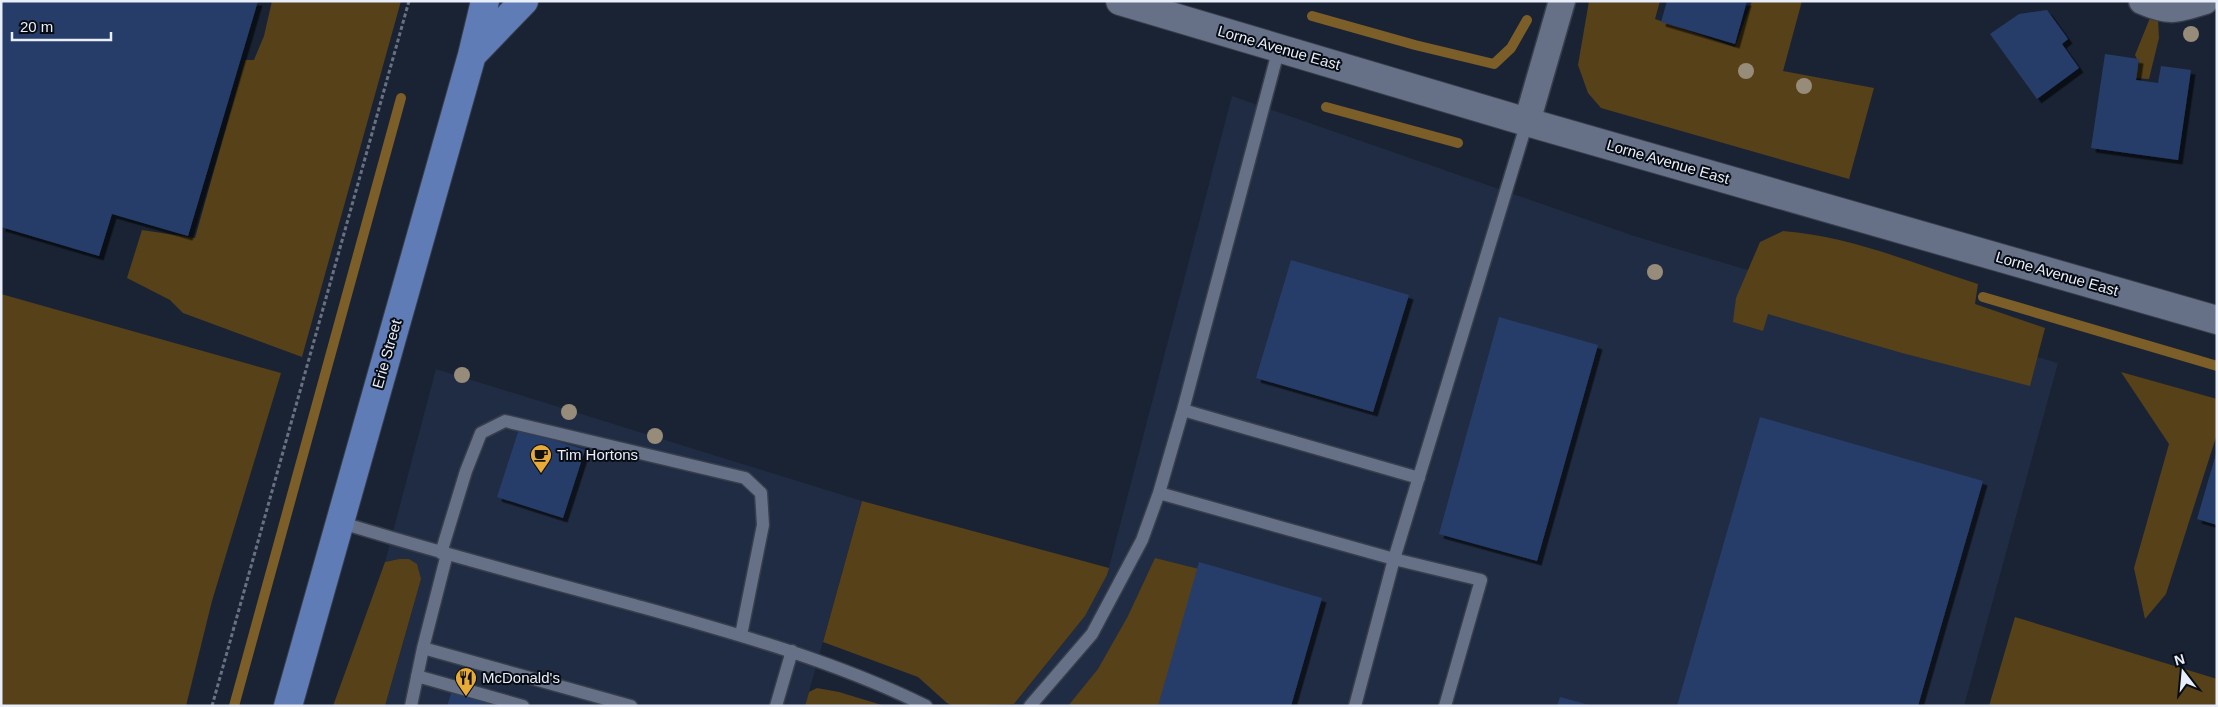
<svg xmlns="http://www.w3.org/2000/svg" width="2218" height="707" viewBox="0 0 2218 707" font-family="Arial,sans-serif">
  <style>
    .built { fill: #202c43 }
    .green { fill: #574118 }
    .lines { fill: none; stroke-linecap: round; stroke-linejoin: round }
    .stream { stroke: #7c5e28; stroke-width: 10 }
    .building { fill: #273c69; filter: url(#shadow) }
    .service-casing { stroke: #373e4c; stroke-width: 15 }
    .minor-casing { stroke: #373e4c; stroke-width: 29 }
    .secondary-casing { stroke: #373e4c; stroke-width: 30 }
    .primary-casing { stroke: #373e4c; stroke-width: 30 }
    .path { stroke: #697180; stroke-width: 3; stroke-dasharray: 4 2.5; stroke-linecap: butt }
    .service { stroke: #667187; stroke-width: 12 }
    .minor { stroke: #667187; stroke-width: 26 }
    .secondary { stroke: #667187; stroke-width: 28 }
    .primary { stroke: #607cb6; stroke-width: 28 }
    .tree { fill: #978b7a }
    .labels { text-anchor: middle; stroke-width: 4; stroke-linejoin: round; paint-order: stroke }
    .street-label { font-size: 15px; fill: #e8eefa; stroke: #080c14 }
    .poi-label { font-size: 15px; fill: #e8eefa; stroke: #080c14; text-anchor: start }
  </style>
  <defs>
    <filter id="shadow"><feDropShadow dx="4.5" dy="4.5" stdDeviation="0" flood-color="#0009"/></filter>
  </defs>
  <rect width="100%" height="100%" fill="#1a2334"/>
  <path class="built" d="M1232,96l402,140 424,127 -94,343h-951l72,-90 22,-41z
    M436,369l426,132 -57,205h-420l36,-127 -22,-20 -14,3z"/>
  <path class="green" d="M272,1h129l-99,356 -119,-44 -13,-13 -43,-22 15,-48 53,8 50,-178h9l10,-24z
    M1589,1h71l-5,18 80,28 17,-46h50l-19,70 91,17 -25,91 -248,-71 -13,-15 -10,-28z
    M2150,18l8,2 1,18 -10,41 -14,-1 4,-15 -4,-8z
    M1783,231c67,5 132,33 195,53l-3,20 70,24 -15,58 -128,-33 -134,-39 -5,17 -30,-9 3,-24 24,-56z
    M1,294l280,79 -69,228 -26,105h-185z
    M2121,372l96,27v35l-51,160 -21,25 -11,-51 35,-124z
    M862,501l247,67 -2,7 -22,41 -71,88 -61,2 -6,-3 -29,-26 -95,-35z
    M1155,558l44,11 -39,137h-92l30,-37 30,-53z
    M399,559h10l8,5 4,15 -36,127h-52l52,-144z
    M2015,617l202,62v27h-228z
    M817,688l22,4 46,14h-80l4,-14z"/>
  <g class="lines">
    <path class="stream" d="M1312,16l103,29 79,19 17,-16 16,-28
      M1326,107l132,36
      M1983,297l234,69
      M234,706l167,-608"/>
  </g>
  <path class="building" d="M1,1h257l-70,235 -76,-22 -13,42 -98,-29z
    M1667,1h80l-12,43 -74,-22z
    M2047,10l21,29 -6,5 17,24 -42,31 -47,-65 29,-20z
    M2105,54l34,5 -3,21 22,3 3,-17 30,4 -13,90 -87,-12z
    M1291,260l118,35 -36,117 -117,-34z
    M1499,317l99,28 -61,216 -98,-27z
    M1760,417l223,64 -65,225h-241z
    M519,429l66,21 -22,68 -66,-21z
    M2216,454h1v71l-20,-6z
    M1199,562l123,36 -31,108h-133z
    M453,688l54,18h-60z
    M1560,697l29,8v1h-32z"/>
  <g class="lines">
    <g class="service-casing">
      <path id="service" d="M1183,410l236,68
        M1159,493l235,66 87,21 -36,126
        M339,522c97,30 196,56 295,83 99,28 199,55 292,101
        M441,553l25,-82 15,-38 24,-12 240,57 16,15 2,32 -22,110
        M447,554l-24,94 208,58
        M417,676l106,30
        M411,706l12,-58
        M776,706l16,-55
        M1030,706l62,-72 50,-94 17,-47 24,-83 96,-362
        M1355,706l39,-147 133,-437"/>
    </g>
    <g class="minor-casing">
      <path id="minor" d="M2142,1c27,12 35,9 63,0
        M1527,122l35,-121"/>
    </g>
    <g class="secondary-casing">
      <path id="secondary" d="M1120,1l407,121 690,198"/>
    </g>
    <g class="primary-casing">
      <path id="primary" d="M473,54l51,-53
        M288,706l184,-651 13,-54"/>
    </g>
    <path class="path" d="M212,706l197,-705"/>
    <use href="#service" class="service"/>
    <use href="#minor" class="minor"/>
    <use href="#secondary" class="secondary"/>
    <use href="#primary" class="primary"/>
  </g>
  <g class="tree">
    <circle cx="2191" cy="34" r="8"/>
    <circle cx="1746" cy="71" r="8"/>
    <circle cx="1804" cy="86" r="8"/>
    <circle cx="1655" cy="272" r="8"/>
    <circle cx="462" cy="375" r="8"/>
    <circle cx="569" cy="412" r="8"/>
    <circle cx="655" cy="436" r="8"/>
  </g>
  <defs>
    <g id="cafe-pin" transform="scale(1.125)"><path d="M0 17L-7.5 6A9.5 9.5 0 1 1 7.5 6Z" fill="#e8ab37" stroke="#080c14"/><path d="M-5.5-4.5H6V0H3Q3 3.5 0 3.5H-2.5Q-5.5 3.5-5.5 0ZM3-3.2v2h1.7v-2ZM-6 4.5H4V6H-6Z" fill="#111"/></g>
    <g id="restaurant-pin" transform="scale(1.125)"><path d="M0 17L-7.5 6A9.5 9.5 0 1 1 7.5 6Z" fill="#e8ab37" stroke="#080c14"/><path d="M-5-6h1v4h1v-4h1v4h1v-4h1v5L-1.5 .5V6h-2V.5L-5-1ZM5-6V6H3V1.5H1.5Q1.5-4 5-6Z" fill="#111"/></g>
  </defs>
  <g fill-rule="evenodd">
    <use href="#cafe-pin" x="541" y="455"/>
    <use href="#restaurant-pin" x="466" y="678"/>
  </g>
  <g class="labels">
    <g class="street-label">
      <text transform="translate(1279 48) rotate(16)" y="5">Lorne Avenue East</text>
      <text transform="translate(1668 162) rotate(16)" y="5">Lorne Avenue East</text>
      <text transform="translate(2057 274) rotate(16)" y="5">Lorne Avenue East</text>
      <text transform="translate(387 354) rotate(-74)" y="5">Erie Street</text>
    </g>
    <g class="poi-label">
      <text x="557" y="460">Tim Hortons</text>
      <text x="482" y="683">McDonald's</text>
    </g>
  </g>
  <rect width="2218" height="707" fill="none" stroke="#e8eefa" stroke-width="5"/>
  <g transform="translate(2183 672) rotate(344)" stroke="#080c14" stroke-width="4" paint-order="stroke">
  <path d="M0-4L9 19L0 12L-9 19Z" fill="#e8eefa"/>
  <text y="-8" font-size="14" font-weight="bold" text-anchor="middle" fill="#e8eefa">N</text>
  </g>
  <path d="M12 32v8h99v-8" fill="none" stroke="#e8eefa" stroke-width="2.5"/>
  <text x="20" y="32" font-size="15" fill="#e8eefa" stroke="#080c14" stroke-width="4" paint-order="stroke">20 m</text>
</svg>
